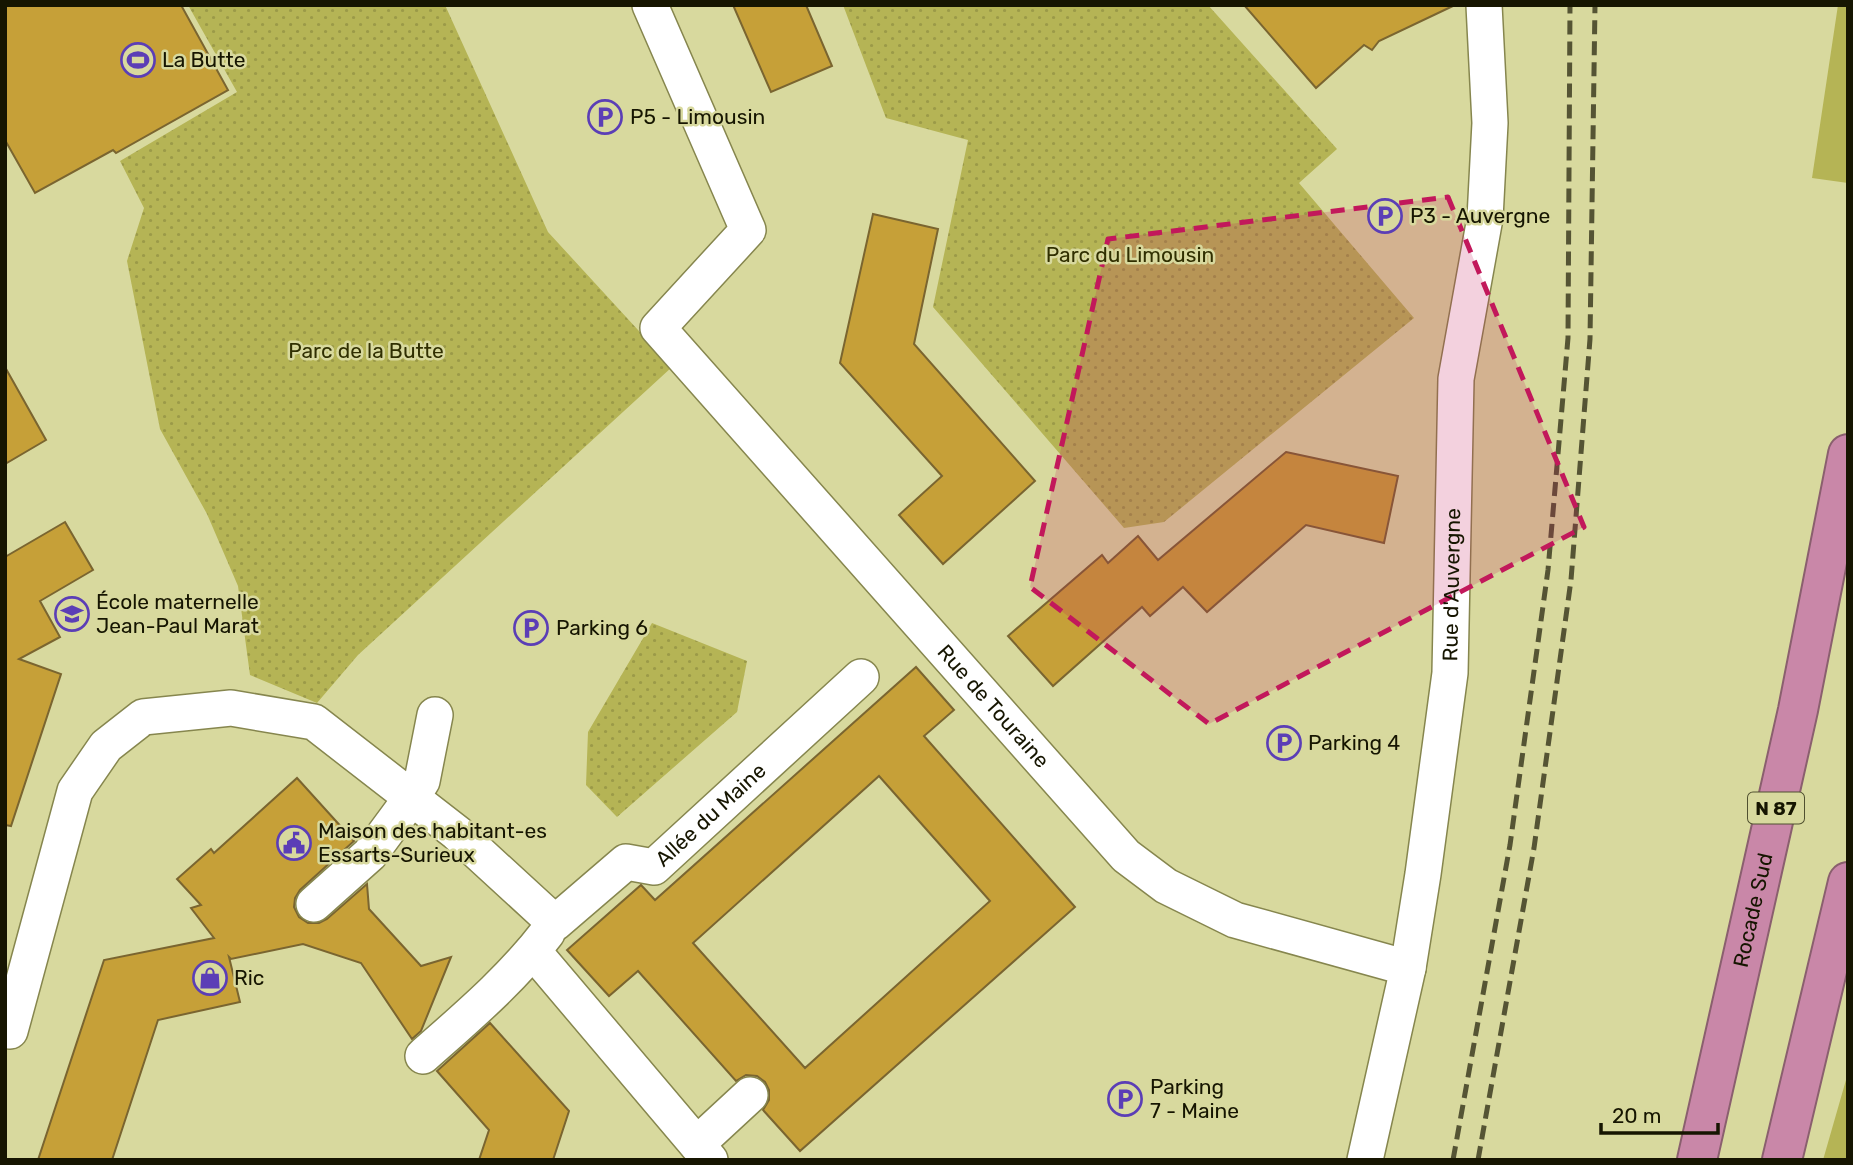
<svg xmlns="http://www.w3.org/2000/svg" width="1853" height="1165" viewBox="0 0 1853 1165" font-family="Rubik,sans-serif">
  <style>
    .grass { fill: #b5b455 }
    .park { fill: url(#park-dots) }
    .building { fill: #c6a038; stroke: #7a6530; stroke-width: 2; fill-rule: evenodd }
    .lines { fill: none; stroke-linecap: round; stroke-linejoin: round }
    .street-casing { stroke: #86864e; stroke-width: 38 }
    .highway-casing { stroke: #8a5f6e; stroke-width: 42 }
    .street { stroke: #fff; stroke-width: 35 }
    .highway { stroke: #c987a8; stroke-width: 38 }
    .rail { stroke: #555434; stroke-width: 5; stroke-dasharray: 14 7; stroke-linecap: butt }
    .marked { fill: #c2185b; fill-opacity: 0.2; stroke: #c2185b; stroke-width: 5; stroke-dasharray: 14 9; stroke-linejoin: round }
    .labels { text-anchor: middle; stroke-width: 5; stroke-linejoin: round; paint-order: stroke }
    .shield { fill: #d8d99e; stroke: #505030; stroke-width: 2 }
    .shield-label { font-size: 19px; font-weight: bold; fill: #161501 }
    .poi-label { font-size: 21px; fill: #161501; stroke: #d8d99e; text-anchor: start }
    .park-label { font-size: 21px; fill: #302f01; stroke: #d8d99e }
    .street-label { font-size: 21px; fill: #161501; stroke: #d8d99e }
  </style>
  <defs>
    <pattern id="park-dots" width="8" height="8" patternUnits="userSpaceOnUse" patternTransform="scale(1.75)"><rect width="8" height="8" fill="#b5b455"/><path d="M2 2h.1M6 6h.1" fill="none" stroke="#9b9a48" stroke-width="1.8" stroke-linecap="round"/></pattern>
  </defs>
  <rect width="100%" height="100%" fill="#d8d99e"/>
  <path class="grass" d="M1838,5h10v178l-36,-5z
    M1848,1073v87h-25z"/>
  <path class="park" d="M188,5h257l103,227 124,135 -314,288 -41,48 -67,-28 -12,-89 -31,-72 -47,-85 -33,-168 17,-53 -24,-47 117,-69z
    M843,5h365l129,144 -38,34 115,135 -250,204 -40,6 -191,-221 35,-167 -82,-22z
    M652,623l95,38 -10,51 -120,105 -31,-32 2,-53z"/>
  <path class="building" d="M5,5h176l47,85 -112,63 -3,-3 -78,43 -30,-53z
    M733,5h73l26,61 -61,26z
    M1244,5h211l-76,36 -7,9 -8,-5 -48,43z
    M873,214l65,15 -24,115 121,137 -92,83 -44,-49 43,-39 -102,-113z
    M5,367l41,73 -41,24z
    M1286,452l112,24 -14,67 -78,-18 -99,87 -24,-25 -33,29 -8,-9 -89,79 -45,-50 94,-81 6,8 30,-27 20,24z
    M65,522l28,48 -53,31 20,36 -41,22 42,15 -50,152 -6,-1v-268z
    M916,667l38,43 -30,26 151,171 -275,244 -37,-41 6,-10v-10l-4,-8 -8,-6 -11,-1 -10,6 -98,-110 -29,25 -42,-46 74,-65 14,15zM879,776l111,125 -185,167 -112,-125z
    M297,778l57,63 -54,49 -5,8 -1,9 5,10 9,6h11l8,-4 40,-35 2,25 52,57 30,-9 -30,74 -9,8 -51,-76 -58,-19 -72,15 -2,-2 11,45 -82,18 -46,140h-74l66,-200 110,-22 -23,-30 10,-3 -24,-26 34,-30 3,4z
    M490,1023l79,88 -16,49h-74l10,-30 -52,-59z"/>
  <g class="lines">
    <g class="street-casing">
      <g id="street">
        <path id="s1" d="M650,5l98,225 -90,98 468,528 40,30 69,34 173,48"/>
        <path d="M314,904l56,-50 42,-57 10,-16 13,-66"/>
        <path d="M533,951l177,209"/>
        <path id="s2" d="M10,1031l65,-240 31,-45 37,-29 88,-9 83,14 143,111 98,90 71,-61 28,5 207,-190"/>
        <path d="M423,1056c44,-39 89,-77 124,-123"/>
        <path d="M697,1144l53,-49"/>
        <path id="s3" d="M1365,1160l43,-192 15,-94 27,-201 6,-294 29,-161 5,-95 -6,-118"/>
      </g>
    </g>
    <g class="highway-casing">
      <g id="highway">
        <path id="s4" d="M1697,1160l101,-450 50,-256"/>
        <path d="M1782,1160l66,-278"/>
      </g>
    </g>
    <use href="#street" class="street"/>
    <use href="#highway" class="highway"/>
    <path class="rail" d="M1453,1160l57,-315 38,-275 20,-232 2,-333
      M1478,1160l56,-312 37,-268 19,-241 5,-334"/>
  </g>
  <path class="marked" d="M1448,197l136,330 -375,197 -179,-137 78,-348z"/>
  <defs>
    <g id="stadium-ring" transform="scale(1.75)"><circle r="9.5" fill="#d8d99e" stroke="#5b3eb6" stroke-width="1.5"/><path d="M0-5a6.5 5 0 1 0 0 10a6.5 5 0 1 0 0-10ZM-3.5-1.8h7v3.6h-7Z" fill="#5b3eb6"/></g>
    <g id="parking-ring" transform="scale(1.75)"><circle r="9.5" fill="#d8d99e" stroke="#5b3eb6" stroke-width="1.5"/><path d="M-3.5-5.5H1a3.5 3.5 0 0 1 0 7H-1V5.5H-3.5ZM-1-3.4V-.6H.8a1.4 1.4 0 0 0 0-2.8Z" fill="#5b3eb6"/></g>
    <g id="school-ring" transform="scale(1.75)"><circle r="9.5" fill="#d8d99e" stroke="#5b3eb6" stroke-width="1.5"/><path d="M0-5L7-2L0 1L-7-2ZM-4 1L0 2.5L4 1V4Q0 6-4 4Z" fill="#5b3eb6"/></g>
    <g id="civic-ring" transform="scale(1.75)"><circle r="9.5" fill="#d8d99e" stroke="#5b3eb6" stroke-width="1.5"/><path d="M-.6-6.5H3V-4.5H.6V-3L4-1V1h2V6H-6V1h2V-1L-.6-3ZM-1.2 2.5V6h2.4V2.5Z" fill="#5b3eb6"/></g>
    <g id="shop-ring" transform="scale(1.75)"><circle r="9.5" fill="#d8d99e" stroke="#5b3eb6" stroke-width="1.5"/><path d="M-5-2.5h2.3a2.7 3.5 0 0 1 5.4 0H5L5.5 6h-11ZM-1.5-2.5h3a1.5 2.3 0 0 0-3 0Z" fill="#5b3eb6"/></g>
  </defs>
  <g fill-rule="evenodd">
    <use href="#stadium-ring" x="138" y="60"/>
    <use href="#parking-ring" x="605" y="117"/>
    <use href="#parking-ring" x="1385" y="216"/>
    <use href="#school-ring" x="72" y="614"/>
    <use href="#parking-ring" x="531" y="628"/>
    <use href="#parking-ring" x="1284" y="743"/>
    <use href="#civic-ring" x="294" y="843"/>
    <use href="#shop-ring" x="210" y="978"/>
    <use href="#parking-ring" x="1125" y="1099"/>
  </g>
  <g class="labels">
    <rect class="shield" x="1748" y="792.5" width="56" height="31" rx="5"/>
    <g class="shield-label">
      <text x="1776" y="815">N 87</text>
    </g>
    <g class="poi-label">
      <text x="162" y="67">La Butte</text>
      <text x="630" y="124">P5 - Limousin</text>
      <text x="1410" y="223">P3 - Auvergne</text>
      <text x="96" y="609">École maternelle<tspan x="96" dy="24">Jean-Paul Marat</tspan></text>
      <text x="556" y="635">Parking 6</text>
      <text x="1308" y="750">Parking 4</text>
      <text x="318" y="838">Maison des habitant-es<tspan x="318" dy="24">Essarts-Surieux</tspan></text>
      <text x="234" y="985">Ric</text>
      <text x="1150" y="1094">Parking<tspan x="1150" dy="24">7 - Maine</tspan></text>
    </g>
    <g class="park-label">
      <text x="1130" y="262">Parc du Limousin</text>
      <text x="366" y="358">Parc de la Butte</text>
    </g>
    <g class="street-label">
      <text dy="7" stroke="none"><textPath href="#s3" startOffset="583">Rue d'Auvergne</textPath></text>
      <text dy="7" stroke="none"><textPath href="#s1" startOffset="884">Rue de Touraine</textPath></text>
      <text dy="7" stroke="none"><textPath href="#s2" startOffset="1036">Allée du Maine</textPath></text>
      <text dy="7" stroke="none"><textPath href="#s4" startOffset="256">Rocade Sud</textPath></text>
    </g>
  </g>
  <rect width="1853" height="1165" fill="none" stroke="#161501" stroke-width="14"/>
  <path d="M1601 1123v10h117v-10" fill="none" stroke="#161501" stroke-width="3.5"/>
  <text x="1612" y="1123" font-size="21" fill="#161501" stroke="#d8d99e" stroke-width="5" paint-order="stroke">20 m</text>
</svg>
